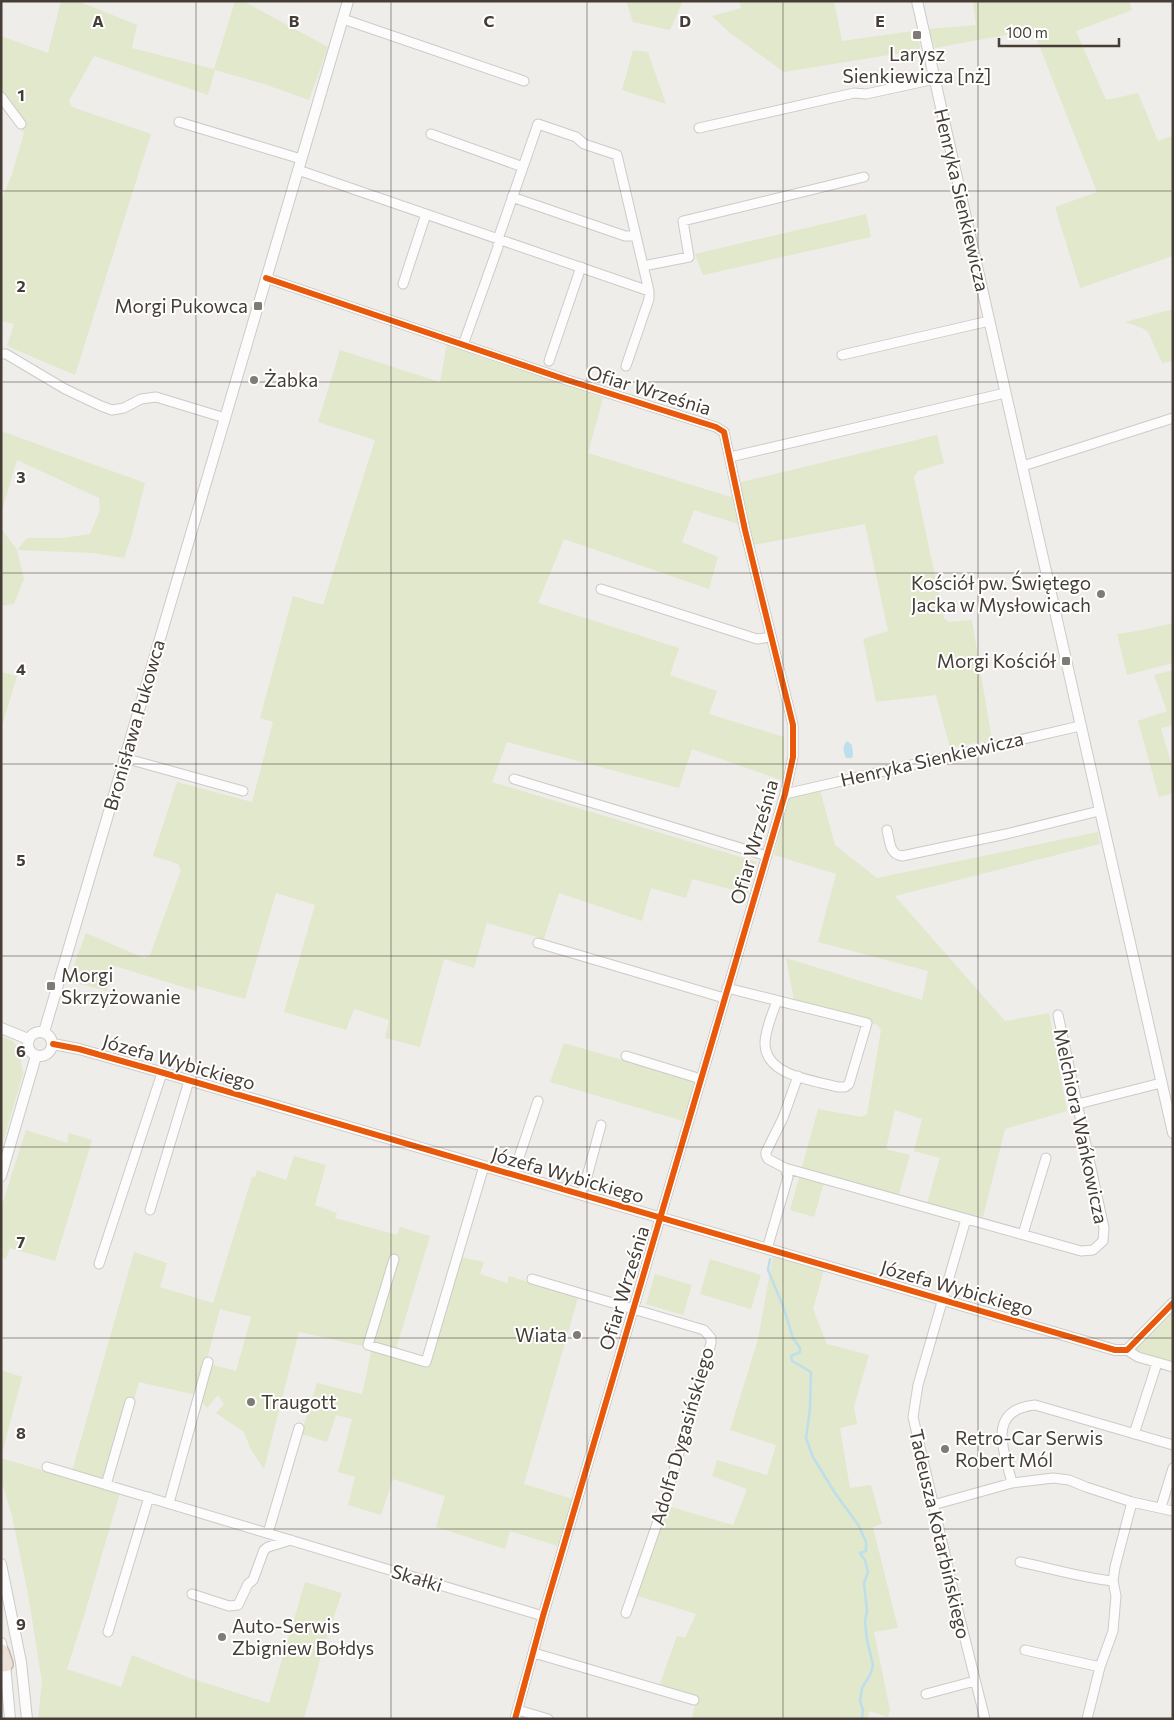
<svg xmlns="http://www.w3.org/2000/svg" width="1174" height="1720" viewBox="0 0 1174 1720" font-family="Commissioner,sans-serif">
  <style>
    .green { fill: #e1e8cb; fill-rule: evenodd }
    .water { fill: #bddfeb }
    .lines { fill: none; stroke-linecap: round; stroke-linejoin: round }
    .stream { stroke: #bddfeb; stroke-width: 2.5 }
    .minor-casing { stroke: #cdcac7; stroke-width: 11 }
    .tertiary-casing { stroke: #cdcac7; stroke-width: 12 }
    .motorway-casing { stroke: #c5b6a7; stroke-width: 18 }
    .minor { stroke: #fdfcfc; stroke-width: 9 }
    .tertiary { stroke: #fdfcfc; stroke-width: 10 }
    .motorway { stroke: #eae2da; stroke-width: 15 }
    .cycleway-casing { stroke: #fff; stroke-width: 9 }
    .cycleway { stroke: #e8590c; stroke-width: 6 }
    .grid { fill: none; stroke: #453d36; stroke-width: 1; stroke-opacity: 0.55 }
    .poi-dot { fill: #807b75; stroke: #fff; stroke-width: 2 }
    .labels { text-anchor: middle; stroke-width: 4; stroke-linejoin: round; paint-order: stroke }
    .poi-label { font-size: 19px; fill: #453d36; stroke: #fff; text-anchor: start }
    .street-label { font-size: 19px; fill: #453d36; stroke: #fff }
    .grid-label { font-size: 16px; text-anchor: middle; font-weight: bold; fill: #453d36; stroke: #fff; stroke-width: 4; stroke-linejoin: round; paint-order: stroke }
  </style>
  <rect width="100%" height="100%" fill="#efedea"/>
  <path class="green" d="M61,1h17l59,24 -5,23 82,21 21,-68h8l85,46 -19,53 -45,-16 -49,-14 -7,25 -114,-39 -25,45 3,6 79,27 -76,241 -68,-29 7,-22 -13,-3v-120l11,-27 12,-41 -23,-38v-59l47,17z
    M626,1h57l-13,29 -37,-8z
    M739,1h95l8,40 77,-11 1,20 -136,22 -54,-39 -18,-17 29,-8z
    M973,1h156l3,9 -56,21 30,69 32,-7 20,48 15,-5v120l-93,32 -25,-81 42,-15 -64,-162 -98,18 -6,-19 47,-4z
    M633,50l15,2 18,52 -44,-14z
    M866,214l5,23 -168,38 -8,-21z
    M1173,309v52l-11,2 -14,-31 -6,-4 -17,-6z
    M447,343l28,12 128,43 -15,55 143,44 10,-15 196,-47 7,28 -26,8 -4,6 30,141 5,4 23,-2 20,120 -42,8 -14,-53 -60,7 -13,-63 25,-8 -23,-107 -122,23 -5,-23 -44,-14 -12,32 36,15 -9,32 -145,-50 -26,64 141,45 -9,27 47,16 -8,23 75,23v44l-92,-32 -13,39 -172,-46 -15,40 265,80 -9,32 -56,-15 -6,19 -35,-10 -9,33 -83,-28 -15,46 -57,-16 -13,45 -30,-9 -24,88 -35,-9 4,-18 -35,-11 -8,21 -62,-18 31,-107 -39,-12 -31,106 -48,-13 -1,5 -81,-25 -8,25 -39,-10 18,-48 58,25 6,-3 31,-85 -3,-6 -25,-8 24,-74 75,20 21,-80 -13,-4 33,-122 30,9 52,-165 -57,-18 22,-72 100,32z
    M1,431l144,52 -14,55 -7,20 -31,-5 -76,-3 7,29 -10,25 -13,2v-78l16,22 10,-12h36l27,-4 10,-24 -1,-12 -82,-38 -16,54z
    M1173,623v40l-46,12 -10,-41 20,-3z
    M1173,670v55l-12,3 12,42v23l-14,4 -21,-76 29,-10 -13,-36z
    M1,672l16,4 -16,53z
    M820,790l15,55 42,33 221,-46 2,12 -205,52 110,125 44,-8 18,98 -62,18 -22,88 -56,-14 13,-45 -26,-7 8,-32 -27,-9 -9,39 24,6 -11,39 -70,-12 -6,4 -9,31 -24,-7 28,-101 44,8 5,-3 14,-84 -4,-5 -83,-24 -8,-43 136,42 6,-29 -110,-29 18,-68 -62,-19 14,-57z
    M1,1036l12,5 6,9 4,24 -22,75z
    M564,1043l131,38 -12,40 -133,-39z
    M26,1130l41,13 2,-10 23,7 -37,121 -45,-13 -4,11 -5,-2v-49z
    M294,1156l32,9 -11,40 22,8 -2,5 62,17 3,-8 30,9 -36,120 35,10 31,-109 24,5 -4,12 27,9 2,-7 69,22 -54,186 49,15 -15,47 -48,-15 -5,18 -69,-22 9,-31 -52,-17 -12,36 -33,-10 7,-28 -17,-5 14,-53 -16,-4 -9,27 -26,-8 16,-51 45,11 10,-46 -73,-16 -35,137 -13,-19 -7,-18 -28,-19 8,-9 -6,-9 -11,13 -11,-13 -57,-13 -28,100 -39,-11 62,-219 33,11 -7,24 53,16 39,-126h3l2,-7 29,10zM220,1309l31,8 -15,54 -26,-7 -3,-5z
    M773,1256l51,14 -11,39 14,35 42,11 -15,51 3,18 -17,4 10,60 21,-3 11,39 -9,3 25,101 -24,4 16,78 -2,7 -19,-6 -1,8h-176l3,-15 -38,-12 20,-56 8,2 11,-24 -68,-21 33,-89 72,21 14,-36 -35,-13 5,-16 50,15 9,-30 -46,-15 28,-91z
    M710,1259l51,16 -10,34 -51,-15z
    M655,1274l37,11 -9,30 -37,-11z
    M1173,1310v55l-36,-10 -2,-7z
    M1,1370l21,7 -19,73h-2z
    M1,1458l119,35 -36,123 -17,53 54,18 11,-32 55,22 82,26 36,-121 37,11 -20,59 -18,67h-266l4,-37 -14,-88 -16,-78 -11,-37z"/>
  <path class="water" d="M847,741l5,4 1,10 -1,3h-6c-3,-6 -4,-12 1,-17z"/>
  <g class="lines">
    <path class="stream" d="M770,1259l-2,11 15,36 10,32 7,10v4l-9,4 1,5 19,11 -1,37 -4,29 7,19 22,36 24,33 7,16v9l-6,2 5,7 3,12 -4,11 3,28 -2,10 2,19 6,25 -2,8 -9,15 -2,13 3,9 -1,9"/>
    <g class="minor-casing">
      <path id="minor" d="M343,19l181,62
        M1,97l20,27
        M179,122l122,37
        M699,128l155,-35 12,1 69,-15
        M431,134l92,33
        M298,170l351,121
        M512,197l113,39h11
        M643,266l46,-9 -6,-36 181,-44
        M266,278l301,102 149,47 8,5 21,98 48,195v32l-8,37 -242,822 -28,103
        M403,284l23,-70
        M463,345l35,-98v-8l40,-115 38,13 8,7 33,11 32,136v8l-23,67
        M1,354h5l59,35 36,17 11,4 12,-2 17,-9 15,-2 69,21
        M842,355l147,-34
        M549,361l32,-94
        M730,457l275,-64
        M1023,466l150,-48
        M601,589l156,50 14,-2
        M124,758l119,33
        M514,779l253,77
        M785,794l295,-68
        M887,830c3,11 2,24 15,26l104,-22 93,-23
        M538,943l186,55
        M727,988l140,35 -18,61 -4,3h-7c-25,-7 -74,-11 -73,-45 1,-14 7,-28 12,-41
        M626,1056l75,23
        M1078,1104l83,-21
        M785,1168l296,83 12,-1 10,-9 1,-13 -46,-213
        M513,1175l25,-74
        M582,1195l19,-70
        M150,1210l39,-129
        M966,1219l-48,166 -5,32 48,206 24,96
        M1023,1234l23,-76
        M767,1249l21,-72 -3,-9 -17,-9 -2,-4v-3l17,-34 15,-42
        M394,1259l-26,86 58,17 58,-196
        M99,1264l63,-191
        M532,1279l172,51 7,8v5l-46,158 -39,112
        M1127,1350l11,7 35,10
        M1134,1434l23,-71
        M47,1467l496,149
        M1012,1483c-8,-33 -26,-73 23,-78l138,40
        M106,1485l24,-83
        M169,1503l39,-141
        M933,1505l79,-22 41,-5 16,2 17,7 46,15 41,9
        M1161,1507l12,-39
        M268,1533l31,-105
        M1020,1562c30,6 62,16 93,19
        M192,1594l37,12 9,-1 10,-21 5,-4 11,-30 4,-3 23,-7
        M108,1632l41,-135
        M1025,1650l75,17
        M534,1653l160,47
        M926,1694l49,-13
        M518,1710l30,9
        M1087,1719l13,-52 13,-36 3,-35 -3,-15 2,-14 17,-65"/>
    </g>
    <g class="tertiary-casing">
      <path id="tertiary" d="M917,1l256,1132
        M1,1028l27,11
        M28 1044a12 12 0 1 1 24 0a12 12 0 1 1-24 0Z
        M44,1032l304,-1031
        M53,1044l26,5 78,22 958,279h12l4,-4 42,-43
        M1,1176l35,-120
        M1,1564l20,98 6,57
        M1,1643l4,21 5,55"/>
    </g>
    <g class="motorway-casing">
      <path id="motorway" d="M1,1652l4,12"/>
    </g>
    <use href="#minor" class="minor"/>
    <use href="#tertiary" class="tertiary"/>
    <use href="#motorway" class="motorway"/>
    <g class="cycleway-casing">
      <path id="cycleway" d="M266,278l301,102 149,47 8,5 21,98 48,195v32l-8,37 -242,822 -28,103
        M53,1044l26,5 78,22 958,279h12l4,-4 42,-43"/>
    </g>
    <use href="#cycleway" class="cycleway"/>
  </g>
  <path class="grid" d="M196,1v1718M391,1v1718M587,1v1718M783,1v1718M978,1v1718M1,191h1172M1,382h1172M1,573h1172M1,764h1172M1,956h1172M1,1147h1172M1,1338h1172M1,1529h1172"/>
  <g class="poi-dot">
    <rect x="912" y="30" width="10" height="10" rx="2.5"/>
    <rect x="253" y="301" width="10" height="10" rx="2.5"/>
    <circle cx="254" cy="380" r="5"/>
    <circle cx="1101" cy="594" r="5"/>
    <rect x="1061" y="656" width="10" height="10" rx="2.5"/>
    <rect x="46" y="981" width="10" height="10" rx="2.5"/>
    <circle cx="577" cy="1335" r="5"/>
    <circle cx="251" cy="1402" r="5"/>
    <circle cx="945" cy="1449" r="5"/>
    <circle cx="222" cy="1637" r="5"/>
  </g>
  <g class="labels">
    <g class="poi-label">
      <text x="917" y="61" text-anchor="middle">Larysz<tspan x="917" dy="22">Sienkiewicza [nż]</tspan></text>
      <text x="248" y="313" text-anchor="end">Morgi Pukowca</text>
      <text x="264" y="387">Żabka</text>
      <text x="1091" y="590" text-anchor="end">Kościół pw. Świętego<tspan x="1091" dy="22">Jacka w Mysłowicach</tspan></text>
      <text x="1056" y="668" text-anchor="end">Morgi Kościół</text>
      <text x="61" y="982">Morgi<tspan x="61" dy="22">Skrzyżowanie</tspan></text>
      <text x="567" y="1342" text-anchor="end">Wiata</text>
      <text x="261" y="1409">Traugott</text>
      <text x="955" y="1445">Retro-Car Serwis<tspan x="955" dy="22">Robert Mól</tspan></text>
      <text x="232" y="1633">Auto-Serwis<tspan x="232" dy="22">Zbigniew Bołdys</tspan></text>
    </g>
    <g class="street-label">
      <text transform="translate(962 200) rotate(77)" y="7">Henryka Sienkiewicza</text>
      <text transform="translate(649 390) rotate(17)" y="7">Ofiar Września</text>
      <text transform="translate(134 725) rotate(-74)" y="7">Bronisława Pukowca</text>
      <text transform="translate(932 759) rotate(-13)" y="7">Henryka Sienkiewicza</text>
      <text transform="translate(754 842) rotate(-74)" y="7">Ofiar Września</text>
      <text transform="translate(179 1062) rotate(16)" y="7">Józefa Wybickiego</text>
      <text transform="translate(1081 1126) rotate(78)" y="7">Melchiora Wańkowicza</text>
      <text transform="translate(568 1175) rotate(16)" y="7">Józefa Wybickiego</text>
      <text transform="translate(624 1288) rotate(-73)" y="7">Ofiar Września</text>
      <text transform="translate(957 1288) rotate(16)" y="7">Józefa Wybickiego</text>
      <text transform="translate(682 1436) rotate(-74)" y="7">Adolfa Dygasińskiego</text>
      <text transform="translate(940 1534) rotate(77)" y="7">Tadeusza Kotarbińskiego</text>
      <text transform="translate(417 1578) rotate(17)" y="7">Skałki</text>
    </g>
  </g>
  <g class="grid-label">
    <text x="98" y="27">A</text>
    <text x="294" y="27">B</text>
    <text x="489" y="27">C</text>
    <text x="685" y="27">D</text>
    <text x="880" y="27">E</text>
    <text x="21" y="101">1</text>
    <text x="21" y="292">2</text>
    <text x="21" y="483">3</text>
    <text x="21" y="675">4</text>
    <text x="21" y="866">5</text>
    <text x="21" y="1057">6</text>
    <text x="21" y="1248">7</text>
    <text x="21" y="1439">8</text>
    <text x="21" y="1630">9</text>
  </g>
  <rect width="1174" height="1720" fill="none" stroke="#453d36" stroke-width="5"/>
  <path d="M999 38v8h120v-8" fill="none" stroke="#453d36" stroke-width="2.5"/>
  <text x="1006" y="38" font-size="15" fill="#453d36" stroke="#ffffff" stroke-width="4" paint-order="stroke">100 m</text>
</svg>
